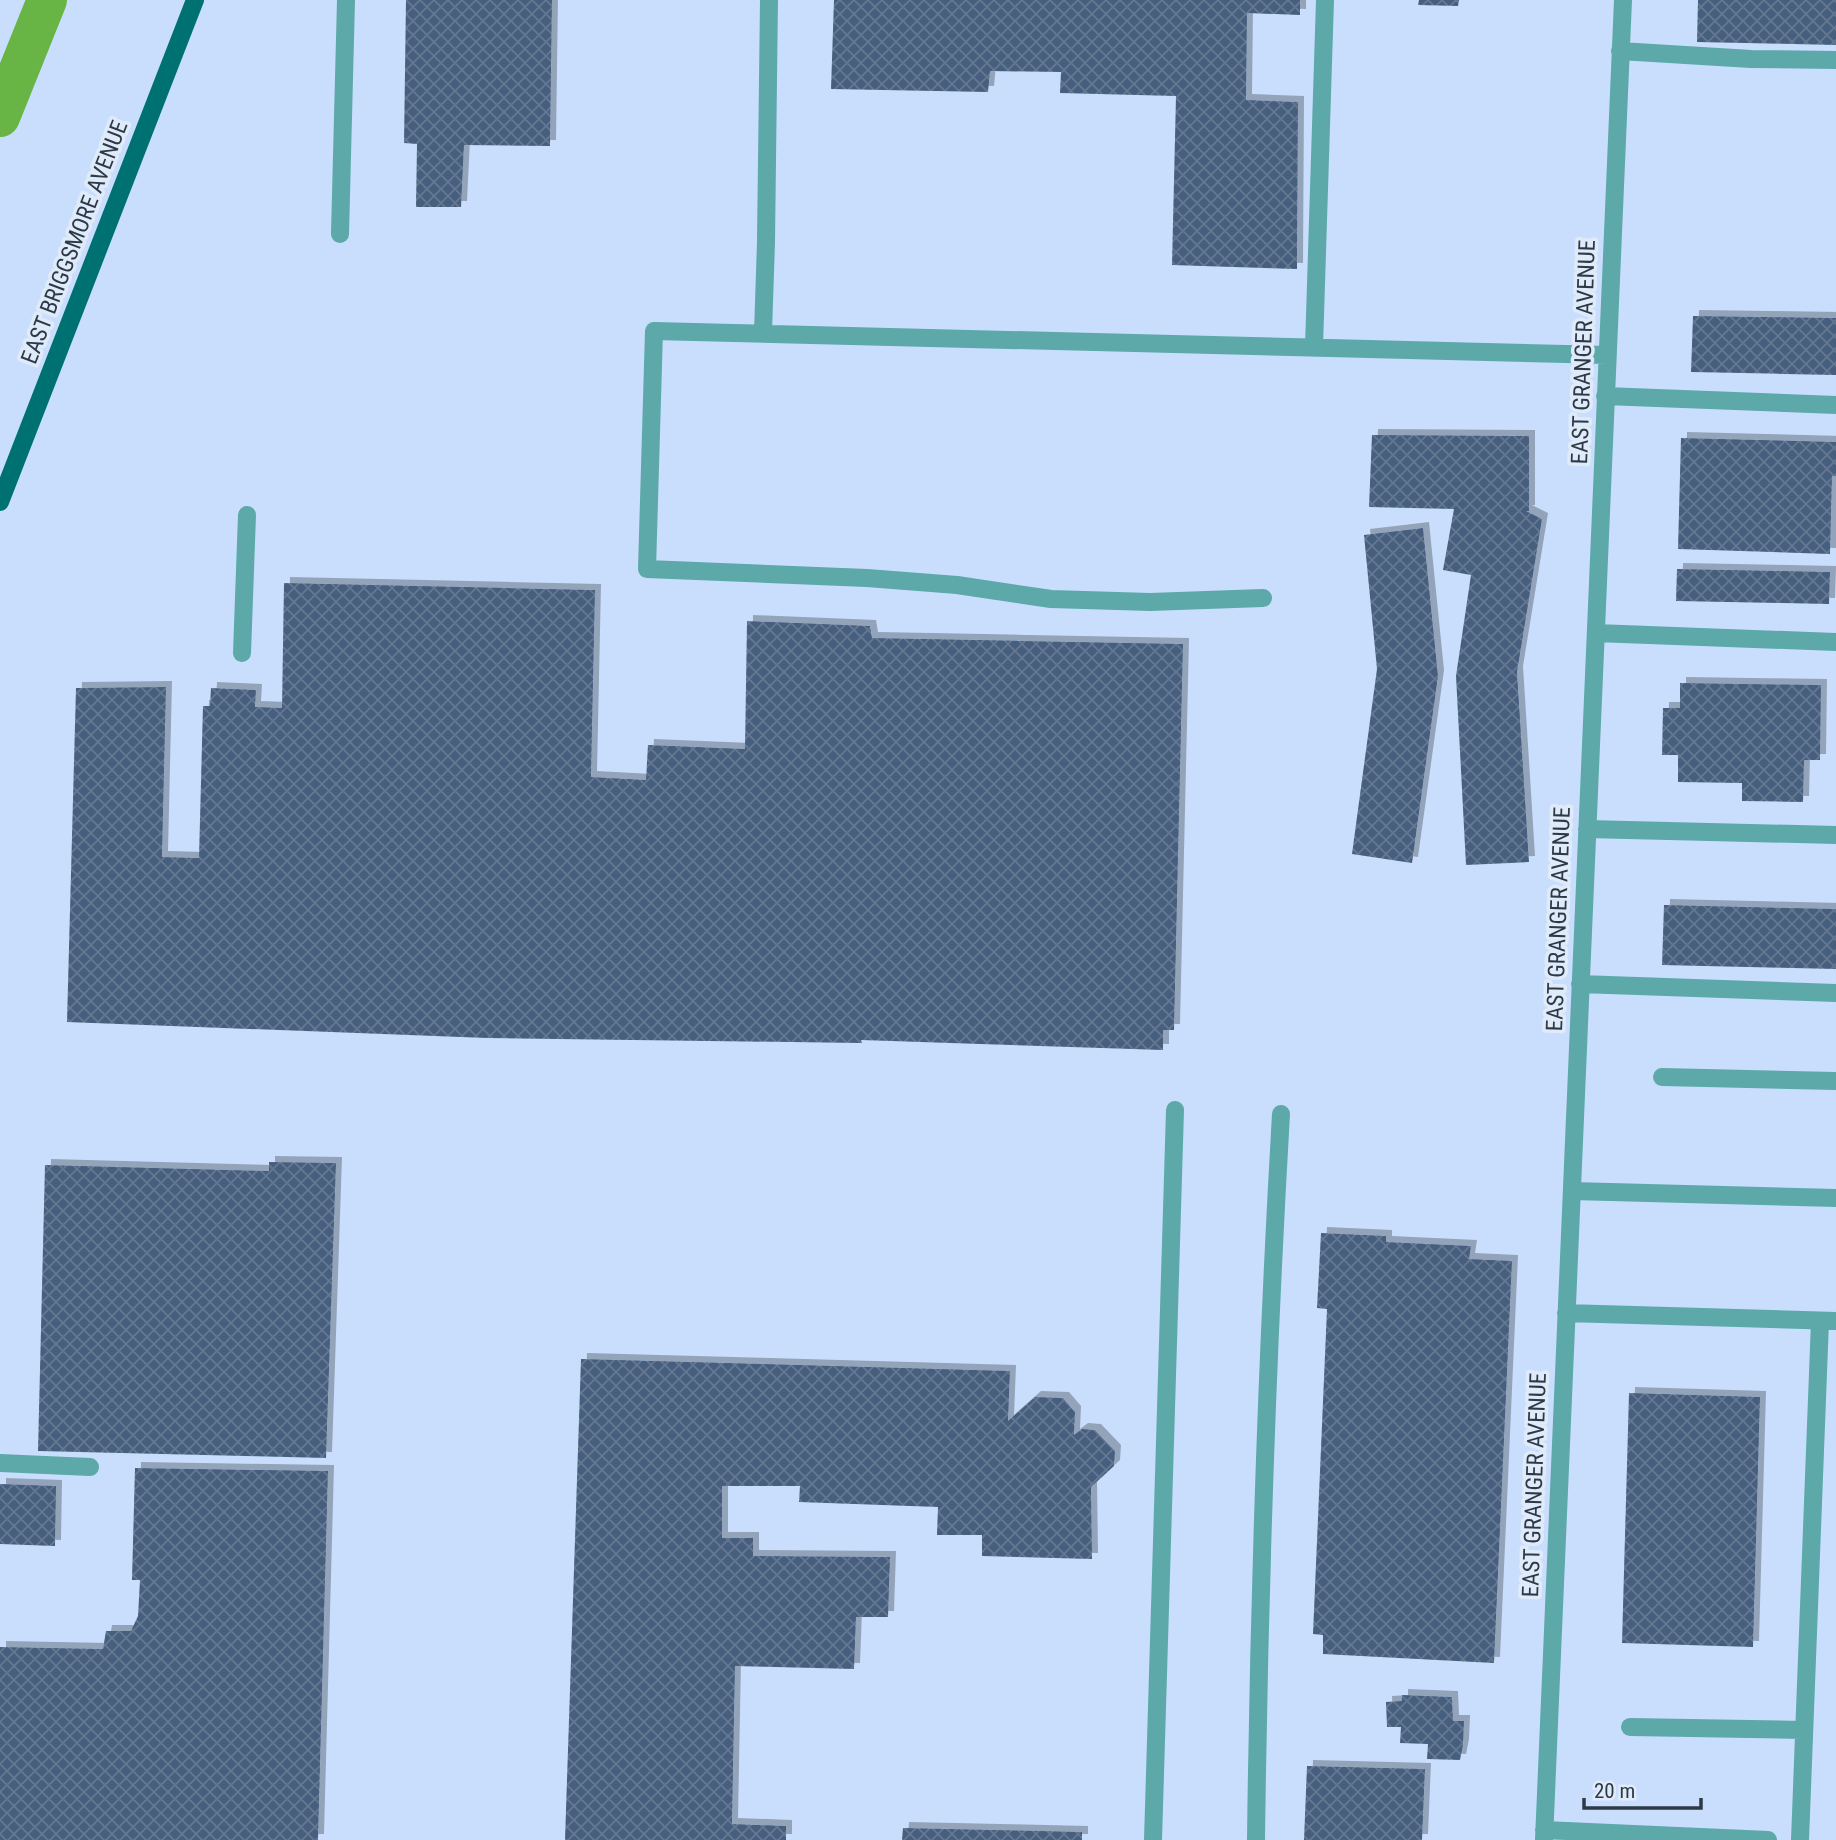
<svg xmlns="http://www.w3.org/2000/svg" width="1836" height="1840" viewBox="0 0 1836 1840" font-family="'Roboto Condensed',sans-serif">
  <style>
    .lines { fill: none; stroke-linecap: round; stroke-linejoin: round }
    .canal { stroke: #68b444; stroke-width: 40 }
    .building { fill: url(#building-cross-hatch); filter: url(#shadow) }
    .minor { stroke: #5da8a9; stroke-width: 18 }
    .major { stroke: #007173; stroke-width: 18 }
    .labels { text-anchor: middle; stroke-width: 7; stroke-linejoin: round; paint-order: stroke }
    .street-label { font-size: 23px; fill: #2e3948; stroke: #e0ebfa }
  </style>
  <defs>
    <pattern id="building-cross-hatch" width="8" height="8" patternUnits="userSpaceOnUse" patternTransform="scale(1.75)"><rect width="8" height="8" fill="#475e7f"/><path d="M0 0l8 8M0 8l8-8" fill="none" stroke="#657891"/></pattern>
    <filter id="shadow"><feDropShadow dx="6" dy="-6" stdDeviation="0" flood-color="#0004"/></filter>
  </defs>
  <rect width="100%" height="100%" fill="#c9defd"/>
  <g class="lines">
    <path class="canal" d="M0,117l47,-117"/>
  </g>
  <path class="building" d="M406,0h146l-2,146 -86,-1 -3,62h-45l1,-63 -13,-1z
    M834,0h466v15l-53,-2 -1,87 52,2 -1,167 -125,-4 4,-169 -116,-3 1,-21 -71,-1 -2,21 -157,-3z
    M1419,0h40l-1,6 -40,-1z
    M1698,0h138v45l-139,-3z
    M1693,316l143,2v57l-145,-3z
    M1372,435l157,1v75h-3l16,8 -25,153 12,190 -63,3 -10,-189 15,-101 -28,-5 11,-61 -85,-2z
    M1681,438l155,4v34h-4l-2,78 -152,-5z
    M1423,528l15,148 -26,187 -60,-9 25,-185 -13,-134z
    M1677,569l153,3 -1,32 -153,-3z
    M284,583l311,7 -4,187 55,3 2,-35 97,4 2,-128 123,5 2,12 311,6 -9,386h-11v20l-302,-10 1,3 -375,-5 -420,-16 9,-334 90,-1 -4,170 37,1 4,-152h7l1,-18 45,2 -1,17 27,1z
    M1680,683l141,2 -1,75h-16l-1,42 -61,-1v-18l-64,-1v-27h-16l1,-47h17z
    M1664,905l172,4v60l-174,-4z
    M269,1162l67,1 -10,295 -288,-7 7,-286 224,6z
    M1321,1233l65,3v6l85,4 -2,13 43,2 -18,402 -171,-9v-19l-10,-1 14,-325 -10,-1z
    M581,1359l429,12 -2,50 27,-24 28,1 12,14 -1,23 8,-6 13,1 20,21 -1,15 -23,21 1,72 -110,-3v-21h-45l1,-28 -139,-5 1,-16h-78v52h31v18l137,1 -2,60h-32l-2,52 -119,-3 -3,158 54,2v14h-221z
    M1629,1393l131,4 -7,250 -131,-4z
    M135,1468l193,3 -10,369h-318v-193l103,2 3,-18h25l7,-15 2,-36h-8z
    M0,1484l56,2 -1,60 -55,-2z
    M1402,1695l50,2 1,24h11l-1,24 -3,15 -33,-1 1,-15 -28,-1 1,-16h-14l-1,-25 16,-1z
    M1307,1766l118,3 -3,71h-118z
    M903,1828l179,4v8h-180z"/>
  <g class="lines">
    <path class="minor" d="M1620,51l131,8 85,1
      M340,234l6,-234
      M763,333l3,-91 3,-242
      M1314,347l11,-347
      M1605,396l231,9
      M1263,598l-113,4 -99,-3 -94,-14 -90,-7 -220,-9 7,-238 953,24
      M1596,633l240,9
      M242,653l5,-138
      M1587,829l249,6
      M1580,984l256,9
      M1662,1077l174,4
      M1572,1191l264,7
      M1566,1313l270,8
      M0,1463l90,4
      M1630,1727l174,3
      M1544,1830l224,10
      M1153,1840l22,-730
      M1256,1840c3,-242 11,-484 25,-726
      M1544,1840l79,-1840
      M1800,1840l20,-519"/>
    <path class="major" d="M0,502l195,-502"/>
  </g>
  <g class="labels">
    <g class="street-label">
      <text transform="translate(74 242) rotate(-69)" y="8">EAST BRIGGSMORE AVENUE</text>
      <text transform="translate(1583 352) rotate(-88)" y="8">EAST GRANGER AVENUE</text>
      <text transform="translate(1558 919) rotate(-88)" y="8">EAST GRANGER AVENUE</text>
      <text transform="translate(1534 1485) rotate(-88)" y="8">EAST GRANGER AVENUE</text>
    </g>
  </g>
  <path d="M1584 1798v10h117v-10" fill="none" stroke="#2e3948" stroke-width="3.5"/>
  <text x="1594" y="1798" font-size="21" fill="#2e3948" stroke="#e0ebfa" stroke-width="5" paint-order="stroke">20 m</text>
</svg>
